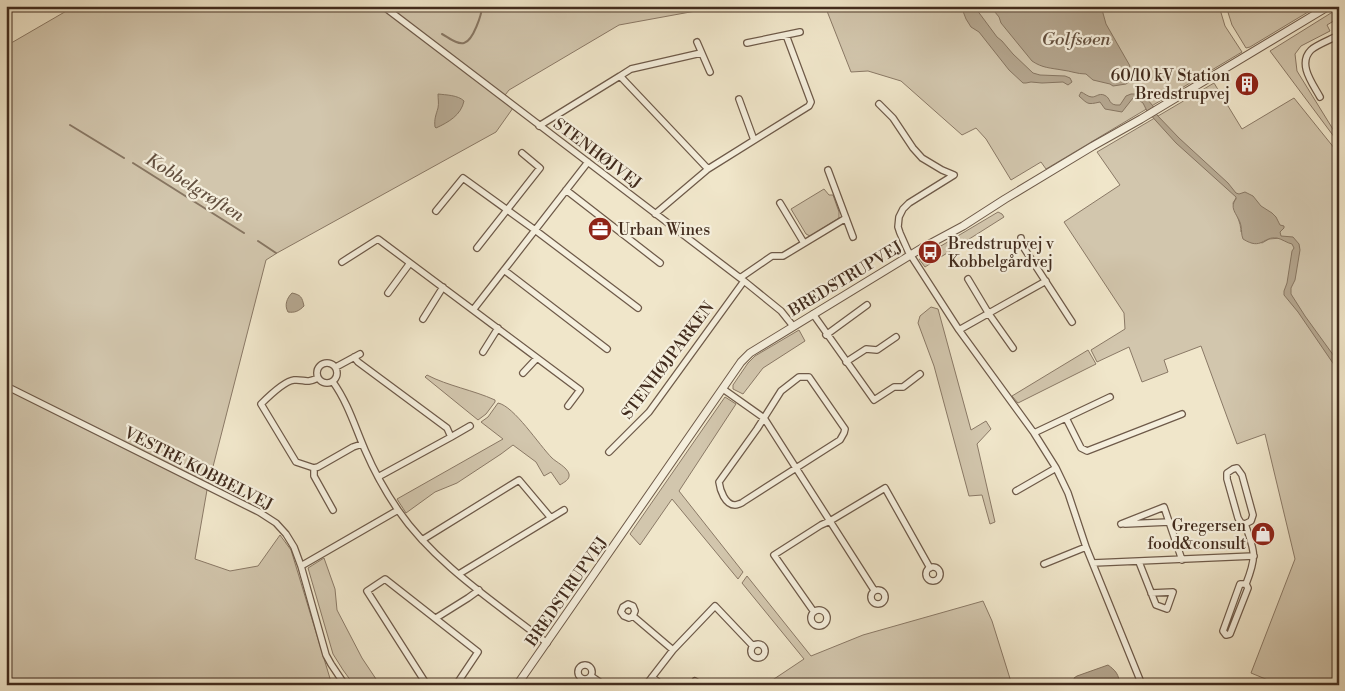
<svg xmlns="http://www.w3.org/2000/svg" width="1345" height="691" viewBox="0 0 1345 691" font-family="'Libre Bodoni',serif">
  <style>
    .green { fill: #d2c6ad; stroke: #8a7966; fill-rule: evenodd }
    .water { fill: #b5a790; stroke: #877662 }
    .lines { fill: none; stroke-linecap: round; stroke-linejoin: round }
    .stream { stroke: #877662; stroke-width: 2 }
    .minor-casing { stroke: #6e5a49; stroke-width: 8 }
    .tertiary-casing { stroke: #6e5a49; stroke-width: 9 }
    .minor { stroke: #f5efdd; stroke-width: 5.5 }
    .tertiary { stroke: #f5efdd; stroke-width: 7 }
    .labels { text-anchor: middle; stroke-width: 4.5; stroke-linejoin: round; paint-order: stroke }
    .poi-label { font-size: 16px; fill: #422c1e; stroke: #f5efdd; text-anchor: end }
    .street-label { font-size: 16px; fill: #422c1e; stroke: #f5efdd }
    .water-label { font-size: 18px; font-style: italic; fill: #645140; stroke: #f5efdd }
  </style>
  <rect width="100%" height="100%" fill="#f0e6ca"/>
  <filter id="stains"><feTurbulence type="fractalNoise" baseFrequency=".004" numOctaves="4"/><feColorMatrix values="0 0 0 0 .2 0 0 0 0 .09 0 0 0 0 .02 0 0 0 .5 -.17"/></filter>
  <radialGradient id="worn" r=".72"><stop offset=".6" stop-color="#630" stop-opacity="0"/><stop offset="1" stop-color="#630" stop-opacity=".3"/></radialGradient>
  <path class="green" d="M75,6h648l-104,19 -110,65 -7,9 11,9 -17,24 -219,121 -11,7 -59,230 -12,69 35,12 28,-5 22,-31 11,15 41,135h-326v-639z
    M825,6h394l6,20 17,26 -196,117 -5,-7 -30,18 -25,-41 -10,-11 -14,7 -61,-54 -33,-10 -17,1z
    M1226,6h92l-68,41 -4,1 -14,-23z
    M1339,8v8h-4l2,3 -10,6 3,6 -29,15 -6,8 2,17 42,68 -4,-1 -65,-87z
    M1214,83l28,46 52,-31 45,56v531h-59l-29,-12 44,-114 -30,-125 -28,10 -36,-98 -37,14 4,12 -26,10 -13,-35 -32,15 -6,-12 34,-21 -1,-16 -60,-91 56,-37 -23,-33zM1236,198l45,40 -12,1 -7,4 -21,-11c0,-10 -6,-19 -8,-29z
    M824,189l5,6h4l6,17v6l-29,18 -4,-2 -15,-25z
    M998,212l4,2 2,3 -79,50 -6,-8z
    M931,307l7,2 33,121 15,-9 5,8 -14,15 18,78 -5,2 -8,-29 -13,1 -35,-130 -16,-43 2,-7z
    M799,330l6,11 -42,27 -20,26 -10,-5v-4l15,-22 7,-7z
    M1088,350l8,14 -78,39 -6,-7z
    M427,375c21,11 46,15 68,25v2l-9,12 -8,6 -53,-43z
    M725,397l11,7 -57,87 64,81 -5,7 -66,-80 -32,46 -10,-11z
    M498,403c16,3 41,42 54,55 4,4 15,9 17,16 1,6 -5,8 -9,11l-9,-13 -7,4 -8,-14 -23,-17 -12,9 -44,29 -22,9 -29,21 -9,-14 106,-60 -22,-17 7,-5z
    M324,558l11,31 2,21 25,48 18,27h-26l-11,-15 -10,-16 -25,-86z
    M747,576l64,80 52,-21 120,-34 9,20 20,64h-247l39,-26 -62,-76z"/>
  <path class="water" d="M961,6h13l23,31 5,4 11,13 20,19 7,2 25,1 5,2 2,4 -4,3 -5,-3 -21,1 -11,-1 -5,1h-3l-14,-13 -30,-38 -8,-5 -5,-8z
    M990,6h111l5,18 24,42 -2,6 3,5 -1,4 -4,3 -13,2 -3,-2 -17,-4 -7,-6c-9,0 -15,-3 -24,-4 -11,-2 -20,-2 -30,-9l-31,-38 -2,-6z
    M1081,92c3,1 7,5 11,5 4,0 7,-4 12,-2 8,3 3,11 16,10l6,-9 5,-2h7l9,5 6,7 4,9 22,23 49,45 8,10 3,1 6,-2 8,4 8,10 11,7 4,4 4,8 4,1v2l-4,4 1,4 12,1 6,7 1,6 -5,30 -4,8v6l14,22 34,47v9l-41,-60 -14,-17v-4l3,-8 5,-32 2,-3 -2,-4c-5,-1 -10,-5 -15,-6 -14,-2 -15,13 -34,1 -2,-5 -1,-8 -2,-13 -2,-11 -13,-17 -5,-27v-2l-60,-54 -29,-32 -4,-8 -6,-4 -4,-1 -11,14 -17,-3 -5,-7c-13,3 -12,2 -21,-6z
    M438,94c8,1 20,1 26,7 -3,14 -15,21 -28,27l-1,-1c-1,-8 1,-12 3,-19 1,-5 0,-9 0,-14z
    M292,293c9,2 10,4 12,13 -5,5 -9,7 -16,6 -4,-7 -1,-14 4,-19z
    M1108,665c7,5 12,10 11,20h-44l-1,-7 3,-2z"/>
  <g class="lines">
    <path class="stream" d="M442,34c6,3 15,11 22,9 9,-2 18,-29 18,-37
      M70,125l54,33
      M133,163l111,70
      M258,241l18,12"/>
    <g class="minor-casing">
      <path id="minor" d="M383,6l361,275 37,30 12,15
        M697,42l13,30
        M747,43l53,-11
        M620,76l11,-7 70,-16
        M1320,97c-7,-13 -23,-33 -9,-47 5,-5 21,-11 28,-15
        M739,99l15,41
        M879,104l14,14 20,30 9,10 20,12 12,5 -45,28 -6,6 -4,8 -1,10 2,6 8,18 51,79 75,103 22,35 12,25 18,54 56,138
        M539,126l81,-50 88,93
        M828,170l25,67
        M566,190l94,73
        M780,203l24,40
        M436,211l27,-33 72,52 103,78
        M655,214l53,-45 101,-63 2,-4 -25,-67
        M1021,238l1,7 50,77
        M477,248l63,-80 -18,-15
        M342,262l36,-23 95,71
        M504,270l103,79
        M740,278l32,-22h11l63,-38
        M968,279l21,35 24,34
        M388,293l22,-30
        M813,314l61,86 20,-13h9l17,-13
        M423,319l20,-32
        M959,330l87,-49
        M826,335l41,-30
        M483,352l15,-24
        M354,357l4,5 89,66 4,9 -73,40
        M846,362l20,-13 11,1 19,-13
        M317 373a10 10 0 1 1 20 0a10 10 0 1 1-20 0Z
        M336,367l24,-13
        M523,373l14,-15
        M799,377h10l36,52 -1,4 -4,7 -97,62c0,1 -7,3 -8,3 -10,0 -15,-15 -16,-23l38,-53 24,-38z
        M318,378c-13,6 -13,1 -24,2 -9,1 -26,17 -33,24l35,58 18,6 4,-1 35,-20 9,-3
        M333,382c15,21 22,45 32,68 9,21 20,41 33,60 37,54 98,93 149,133
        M6,386l253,126 17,11 10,11 8,13 7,19 25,89 5,9 14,21
        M723,389l41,29 110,172
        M568,406l12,-16 -107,-80 115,-148
        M1066,418l15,30 6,3 95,-37
        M1034,433l76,-36
        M451,437l19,-11
        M609,452l40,-40 95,-131
        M314,468v8l19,34
        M1016,491l40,-23
        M1121,524l43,-17 18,53
        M1125,524l44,-2
        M1245,524l6,-3 2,-6 -11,-40 -5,-7 -4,1 -6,4v6l11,39 3,5 4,1c10,28 12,32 1,60h-6l-17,47 3,4 4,-1 18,-46 -2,-4
        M422,540l97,-60 32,38
        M1139,562l17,43 11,4 6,-17 -22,1
        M1093,563l161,-7
        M1044,564l42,-17
        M301,566l97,-56
        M926 574a7 7 0 1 1 14 0a7 7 0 1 1-14 0Z
        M459,574l105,-64
        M871 597a7 7 0 1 1 14 0a7 7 0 1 1-14 0Z
        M811 618a8 8 0 1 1 16 0a8 8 0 1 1-16 0Z
        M814,612l-40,-57 47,-30 9,-4 55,-33 45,80
        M633,616l2,-5 -2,-5 -5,-2 -5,3 -2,5 3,4 5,2 4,-2 40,34
        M436,618l32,-20 11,-8
        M751 651a7 7 0 1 1 14 0a7 7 0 1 1-14 0Z
        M578 672a7 7 0 1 1 14 0a7 7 0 1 1-14 0Z
        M591,676l13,9
        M652,677l10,8
        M427,685l-60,-94 18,-12 93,73 -22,33
        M646,685l27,-35 42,-44 38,40
        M693,685l2,-4 6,4"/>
    </g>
    <g class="tertiary-casing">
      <path id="tertiary" d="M517,685l224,-323 9,-9 172,-105 41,-22 42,-27 88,-53 48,-27 188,-113"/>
    </g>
    <use href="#minor" class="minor"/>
    <use href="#tertiary" class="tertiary"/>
  </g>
  <defs>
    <g id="building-disc" transform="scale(1.25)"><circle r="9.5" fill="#8f2418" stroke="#f5efdd"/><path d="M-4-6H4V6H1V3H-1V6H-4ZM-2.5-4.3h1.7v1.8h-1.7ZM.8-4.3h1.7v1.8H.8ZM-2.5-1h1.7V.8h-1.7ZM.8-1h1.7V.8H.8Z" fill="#fff"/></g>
    <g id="office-disc" transform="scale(1.25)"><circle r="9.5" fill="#8f2418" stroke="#f5efdd"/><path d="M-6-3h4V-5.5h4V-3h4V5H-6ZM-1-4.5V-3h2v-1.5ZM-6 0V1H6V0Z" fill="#fff"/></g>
    <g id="bus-disc" transform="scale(1.25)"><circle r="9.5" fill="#8f2418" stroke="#f5efdd"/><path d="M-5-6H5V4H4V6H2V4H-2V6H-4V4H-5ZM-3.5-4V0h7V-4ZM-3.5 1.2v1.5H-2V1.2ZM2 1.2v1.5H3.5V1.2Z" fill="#fff"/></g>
    <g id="shop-disc" transform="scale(1.25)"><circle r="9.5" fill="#8f2418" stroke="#f5efdd"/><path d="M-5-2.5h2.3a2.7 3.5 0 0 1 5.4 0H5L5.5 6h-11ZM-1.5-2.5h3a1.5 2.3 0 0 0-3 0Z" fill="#fff"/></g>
  </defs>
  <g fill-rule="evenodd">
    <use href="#building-disc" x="1247" y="84"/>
    <use href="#office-disc" x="600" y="229"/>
    <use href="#bus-disc" x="930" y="252"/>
    <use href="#shop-disc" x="1263" y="534"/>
  </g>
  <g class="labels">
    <g class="poi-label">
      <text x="1230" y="81">60/10 kV Station<tspan x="1230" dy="18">Bredstrupvej</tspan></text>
      <text x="618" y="235" text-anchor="start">Urban Wines</text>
      <text x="948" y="249" text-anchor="start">Bredstrupvej v<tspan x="948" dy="18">Kobbelgårdvej</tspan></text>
      <text x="1246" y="531">Gregersen<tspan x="1246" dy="18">food&amp;consult</tspan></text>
    </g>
    <g class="street-label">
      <text transform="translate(598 153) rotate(37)" y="6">STENHØJVEJ</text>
      <text transform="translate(845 278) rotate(-31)" y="6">BREDSTRUPVEJ</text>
      <text transform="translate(667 360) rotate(-53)" y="6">STENHØJPARKEN</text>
      <text transform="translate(199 468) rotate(27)" y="6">VESTRE KOBBELVEJ</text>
      <text transform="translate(566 591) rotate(-55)" y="6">BREDSTRUPVEJ</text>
    </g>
    <g class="water-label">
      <text x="1076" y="45">Golfsøen</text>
      <text transform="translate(195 187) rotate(32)" y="6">Kobbelgrøften</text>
    </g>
  </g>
  <rect width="1345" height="691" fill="none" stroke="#f0e6ca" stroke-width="25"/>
  <rect x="8" y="8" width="1330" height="676" fill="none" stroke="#422c1e" stroke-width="2.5"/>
  <rect x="12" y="12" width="1320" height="666" fill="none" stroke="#422c1e"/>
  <rect width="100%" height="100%" filter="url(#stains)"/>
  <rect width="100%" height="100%" fill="url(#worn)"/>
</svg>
